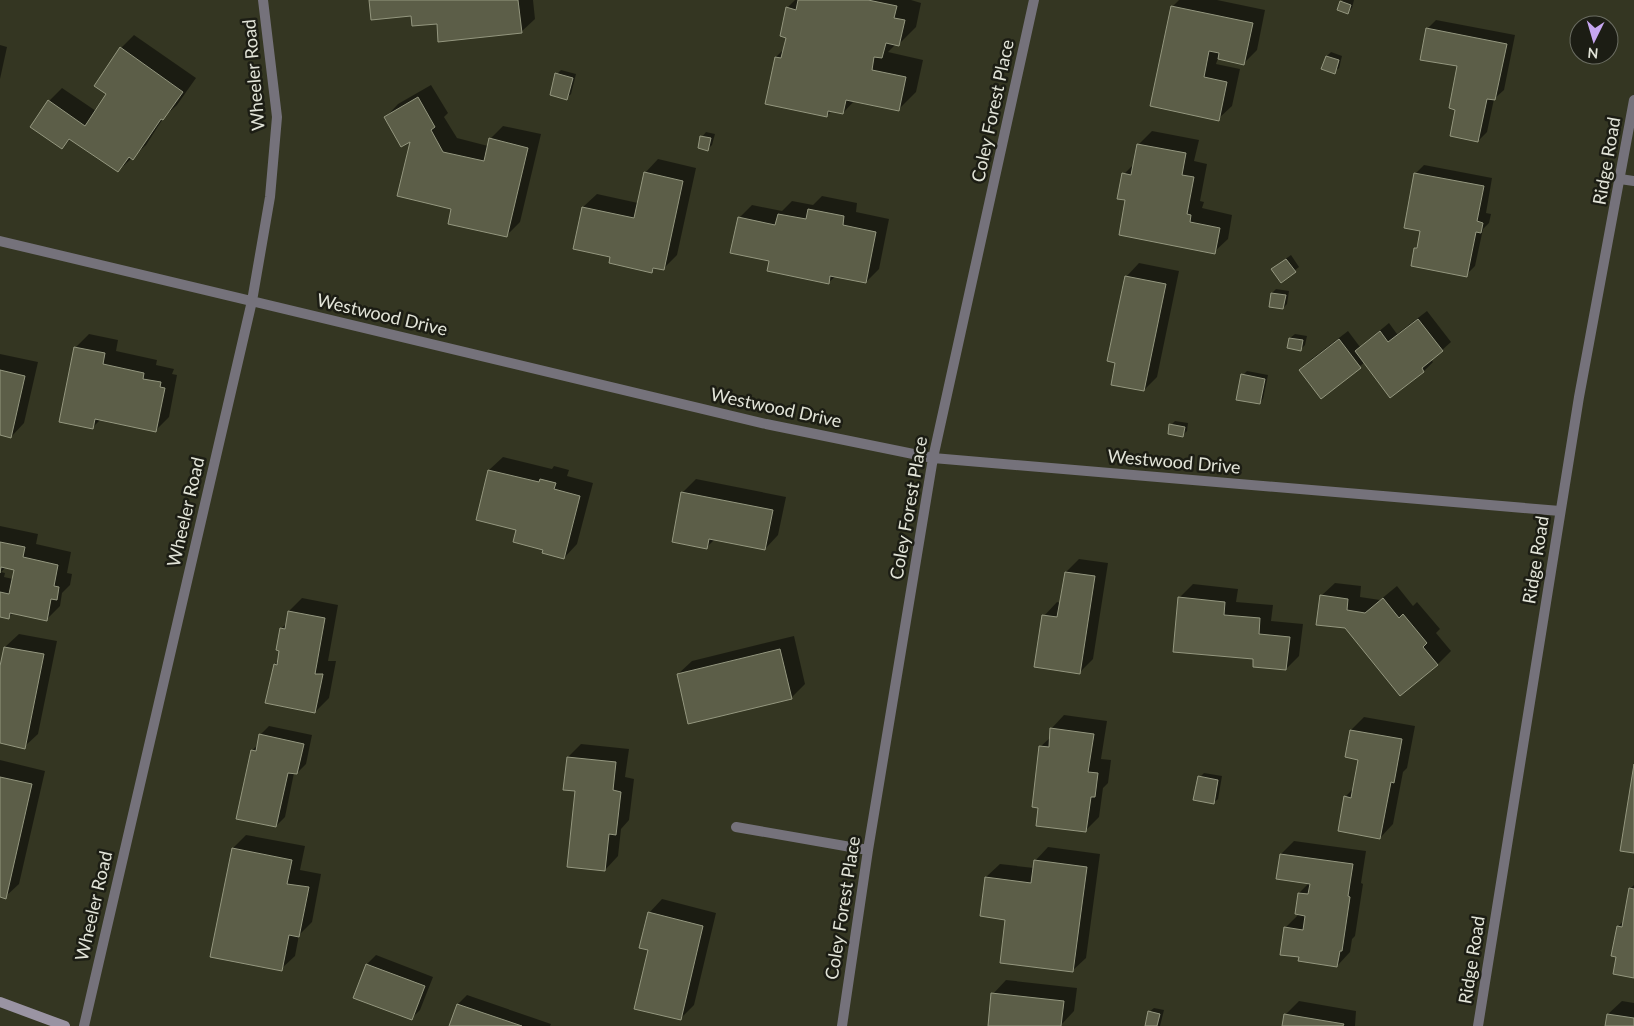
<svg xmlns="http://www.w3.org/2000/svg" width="1634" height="1026" viewBox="0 0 1634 1026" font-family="Lato,sans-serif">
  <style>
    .shadow { fill: #0007; fill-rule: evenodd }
    .building { fill: #5c5e48; stroke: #94977f }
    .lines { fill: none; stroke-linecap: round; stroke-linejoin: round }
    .minor { stroke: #75727b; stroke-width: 10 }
    .tertiary { stroke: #75727b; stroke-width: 10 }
    .secondary { stroke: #9a94a3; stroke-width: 10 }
    .labels { text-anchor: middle; stroke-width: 5; stroke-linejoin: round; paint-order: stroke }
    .street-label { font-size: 18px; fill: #e2e4d8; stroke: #1c1d14 }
  </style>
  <rect width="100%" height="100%" fill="#343622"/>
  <path class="shadow" d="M370,0h163l2,19 -14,13 -83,-10z
    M795,0h116l10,3 -5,24 -17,17h-3l-8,8 35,8 -7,32 -17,17 -44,-9 -12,13 -11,-3 -5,6 -51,-59 8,-8 3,-12v-29z
    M1179,0h38l48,10 -8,40 -14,14 -25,-6 -2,6 24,5 -8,37 -14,13 -46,-112z
    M1343,0h11l-2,8 -4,4 -7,-10z
    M1436,20l79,15 -11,55 -10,9 -7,33 -9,9 -21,-32 1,-44 -31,-36z
    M134,35l62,43 -19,27 -13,12 -18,28 -28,26 -47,-32 -9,8 -13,-46 13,-13 34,23 12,-17 13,-46z
    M0,45l7,2 -7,32z
    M1331,52l11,4 -3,12 -5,4 -7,-16z
    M561,70l15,4 -5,20 -4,4 -10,-24z
    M431,85l17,28 -4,4 13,21 31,8 2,-7 13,-13 38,8 -21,88 -14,14 -53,-28 -41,-69 -27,-21 13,-14z
    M1152,131l47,9 -5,21 13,3 -7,37 4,1 -2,6 30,7 -4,24 -14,13 -87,-52 -3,-26 11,-11 4,-19z
    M706,132l9,2 -3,11 -4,4 -6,-12z
    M658,159l38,9 -19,87 -14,14 -7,-2 -5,5 -39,-16 -29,-49 14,-13 41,9 7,-30z
    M1424,165l68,13 -6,35 5,1 -2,9 -6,6 -8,37 -9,9 -51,-27 3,-3 3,-15 -6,-56z
    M822,196l35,7 -1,9 33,7 -10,50 -13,13 -30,-6 -8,7 -58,-23 -31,-42 13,-13 30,6 10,-10 21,4z
    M1291,255l8,12 -17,14 -5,-16z
    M1139,263l40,8 -22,106 -13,13 -27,-28 9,-85z
    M1276,289l13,2 -2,13 -4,4 -11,-15z
    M1427,311l24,31 -20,18 2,2 -9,9 -33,25 -26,-34 -43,35 -21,-27 8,-9 39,-30 12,16 29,-24 8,11z
    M89,334l29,6 -2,11 41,9 -1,5 18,4 -2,5 5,1 -8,42 -14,14 -54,-12 -9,9 -32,-7 16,-74z
    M1295,334l12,2 -2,9 -4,4 -12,-2 1,-9z
    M0,354l38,8 -14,61 -13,14 -11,-3z
    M1247,371l21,4 -5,24 -4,4 -16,-28z
    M1175,421l13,2 -1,8 -4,4 -12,-10z
    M503,457l49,12 2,-3 15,4 -2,6 26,7 -16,61 -13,14 -20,-9 -26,-20 -29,-59z
    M696,479l90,18 -8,38 -13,14 -50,-10 -8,8 -25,-54z
    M0,526l38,8 -2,10 35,8 -4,21 5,1 -2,11 -8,8 -2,13 -14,14 -32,-8 -6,6 -8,-2zM6,567l9,2 -2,10 -9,-2 1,-4 -4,-1z
    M1079,559l29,4 -15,96 -14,14 -35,-57 13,-14 4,1 5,-31z
    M1335,583l26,3 -1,11 20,3 17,-14 16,20 4,-4 23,27 -4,4 15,18 -14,14 -116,-69z
    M1193,584l45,5 -2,13 37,3 -2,16 32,3 -4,32 -13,13 -31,-11 -76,-60z
    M302,598l36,7 -10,56h8l-7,37 -14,14 -40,-48 4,-4 2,-31 6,-6 2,-12z
    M19,634l38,7 -19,93 -14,13 -24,-5v-70l5,-25z
    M794,636l11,48 -14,14 -113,-24 14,-13z
    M1064,715l43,6 -6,38 10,1 -3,23 -5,5 -4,29 -13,13 -47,-23 1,-60 11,-10v-8z
    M1364,717l51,9 -8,42 -4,4 -10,52 -13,14 -35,-41 10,-10 5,-28 -9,-29z
    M269,726l43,9 -6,29 -9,9h-3l-9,44 -9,9 -24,-75 6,-7 2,-9z
    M581,744l48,5 -4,28 9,2 -5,41 -8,9 -3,27 -13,14 -37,-113z
    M0,760l45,11 -26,113 -14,13 -5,-1z
    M1204,773l18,3 -4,23 -5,4 -13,-26z
    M246,835l59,11 -5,24 21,4 -9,48 -13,13 -4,21 -14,13 -48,-121z
    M1294,841l72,10 -5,32 2,1 -8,52 -3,3 -2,13 -13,14 -37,-10 -15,-28 14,-14v-21l11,-11 -33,-4 4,-24z
    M1048,847l52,7 -14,104 -14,13 -65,-52 -21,-42 14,-13 34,4 1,-7z
    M1634,885v92l-17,-21 1,-29 6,-7 6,-31z
    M662,899l54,14 -22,92 -14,14 -31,-106z
    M376,955l57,22 -13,33 -9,9 -44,-55z
    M1006,980l71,8 -3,23 -13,14 -6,1h-66l4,-32z
    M467,995l84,29 -1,2h-99l7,-22z
    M1299,1001l57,10 -1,15h-71l1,-11z
    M1622,1001l12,2v23h-27l1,-12z
    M1154,1008l10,2 -4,16h-14l3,-14z"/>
  <path class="building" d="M369,0h149l4,33 -84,9 -1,-18 -25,2 -1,-10 -40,4z
    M798,0h70l29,6 -3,12 11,2 -6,26 -13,-3 -4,15 -8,-1 -2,13 34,7 -7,34 -53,-11 -3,14 -15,-3 -1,6 -62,-13 10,-47 6,1 5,-20 -6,-2 6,-29 10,3z
    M1340,1l11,4 -3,9 -11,-4z
    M1171,6l82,17 -9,42 -26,-6 1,-6 -10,-2 -5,26 23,5 -8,39 -69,-15z
    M1426,28l81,16 -12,56 -8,-1 -9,43 -28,-6 5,-26 -6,-2 8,-42 -37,-6z
    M120,47l63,45 -20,28 -2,-1 -28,41 -4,-3 -11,15 -49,-33 -7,10 -32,-22 18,-27 37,26 21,-32 -12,-8z
    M1326,56l13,4 -4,14 -14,-5z
    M555,73l18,5 -6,22 -17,-5z
    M418,97l17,30 -4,3 12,22 41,9 5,-23 39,10 -21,89 -59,-13 3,-15 -54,-13 13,-54 -9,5 -17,-30z
    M700,136l11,2 -3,13 -10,-3z
    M1137,144l49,9 -4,22 12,2 -7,37 4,1 -1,7 30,6 -5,26 -96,-19 6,-35 -8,-1 5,-26 9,2z
    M644,172l39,9 -19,89 -11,-2 -1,5 -43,-10 1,-6 -37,-8 9,-42 52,11z
    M1414,173l70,13 -7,35 6,2 -2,10 -5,-1 -9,45 -56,-11 3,-18h3l3,-17 -16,-3z
    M808,209l36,7 -1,9 33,7 -10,51 -36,-7 -1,8 -62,-13 2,-10 -39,-8 8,-36 37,8 3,-11 28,5z
    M1286,259l10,13 -15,11 -10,-14z
    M1125,276l41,8 -22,107 -33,-6 4,-22 -8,-2z
    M1271,293l15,2 -3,14 -14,-2z
    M1418,319l25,32 -21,17 2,4 -34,26 -35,-47 25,-20 8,11z
    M1289,338l14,2 -2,11 -14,-3z
    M1339,339l22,29 -40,31 -22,-29z
    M74,347l31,6 -2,11 41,9 -1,6 18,3 -1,5 5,1 -9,44 -61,-13 -2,10 -34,-7z
    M0,370l25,6 -14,62 -11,-3z
    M1241,374l24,5 -5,25 -24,-4z
    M1169,424l16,3 -2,10 -15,-3z
    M488,470l51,12 1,-3 16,4 -2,6 26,7 -16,63 -22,-6 1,-3 -30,-8 3,-12 -40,-10z
    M681,492l92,18 -8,40 -56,-11 -2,10 -35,-7z
    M0,542l25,5 -2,10 35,8 -4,21 5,1 -2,13 -6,-1 -4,22 -37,-8 -1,6 -9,-2v-25l9,2 5,-24 -13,-3 -1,6z
    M1065,572l30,4 -15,98 -46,-7 8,-52 15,2z
    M1320,595l28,4 -1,11 18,3 18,-15 16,20 4,-4 24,29 -4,4 15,18 -38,31 -55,-68 -29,-3z
    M1178,597l47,5 -1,13 36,3 -1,16 31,3 -4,33 -33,-3v-8l-80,-7z
    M288,611l37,7 -10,56h8l-8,39 -50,-10 9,-39 3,1 2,-14 -3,-1 4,-22 5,1z
    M4,647l40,7 -19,95 -25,-6v-77z
    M780,649l12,50 -104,25 -11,-50z
    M1050,728l44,6 -6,38 10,1 -3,24h-4l-5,35 -50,-6 2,-18 -6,-1 7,-61 10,1z
    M1350,730l52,9 -8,44 -3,-1 -11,57 -42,-8 6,-35 7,2 7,-38 -13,-3z
    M259,734l45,10 -7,30 -9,-1 -12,54 -40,-8 15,-69 5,1z
    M567,757l49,5 -3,28 8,2 -5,43 -7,-1 -4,37 -38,-4 8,-76 -12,-1z
    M1634,764v89l-14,-2z
    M1198,776l20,4 -4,24 -21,-4z
    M0,777l32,7 -26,115 -6,-2z
    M232,848l60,12 -5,24 22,3 -10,50 -10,-2 -7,36 -72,-14z
    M1280,854l73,10 -5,32 2,1 -8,54h-2l-3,16 -39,-6 1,-4 -19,-2 4,-28 19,3 2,-14 -10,-2 3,-21 10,1 2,-10 -34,-5z
    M1034,860l53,7 -14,105 -73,-9 5,-43 -25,-4 5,-39 46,6z
    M1629,888l5,1v89l-21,-4 3,-17 -5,-1 6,-30 5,1z
    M648,912l55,14 -22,94 -47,-11 14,-59 -9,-2z
    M366,964l59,22 -13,34 -59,-22z
    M991,993l73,8 -3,25h-73z
    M457,1004l65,22h-73z
    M1148,1011l12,3 -3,12h-12z
    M1284,1014l60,10 -1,2h-61z
    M1607,1014l27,4v8h-29z"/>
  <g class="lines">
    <path class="minor" d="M1620,179l14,2
      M0,241l766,183 167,34 627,53
      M736,827l132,23
      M84,1026l168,-725 18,-104 7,-80 -14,-117
      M842,1026l26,-176 65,-392 101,-458"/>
    <path class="tertiary" d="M1478,1026l101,-629 55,-297"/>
    <path class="secondary" d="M0,1002l65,24"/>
  </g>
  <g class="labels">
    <g class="street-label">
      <text transform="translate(254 75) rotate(-95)" y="6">Wheeler Road</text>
      <text transform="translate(993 111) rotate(-78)" y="6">Coley Forest Place</text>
      <text transform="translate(1607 161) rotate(-80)" y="6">Ridge Road</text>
      <text transform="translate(382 315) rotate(13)" y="6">Westwood Drive</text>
      <text transform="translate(776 408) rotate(12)" y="6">Westwood Drive</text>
      <text transform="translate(1174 462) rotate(5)" y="6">Westwood Drive</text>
      <text transform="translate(909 508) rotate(-80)" y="6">Coley Forest Place</text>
      <text transform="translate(186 512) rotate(-77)" y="6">Wheeler Road</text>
      <text transform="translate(1536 560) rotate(-81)" y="6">Ridge Road</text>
      <text transform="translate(94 906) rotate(-77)" y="6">Wheeler Road</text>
      <text transform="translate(843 908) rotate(-81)" y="6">Coley Forest Place</text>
      <text transform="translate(1472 960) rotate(-81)" y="6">Ridge Road</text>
    </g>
  </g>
  <g transform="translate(1594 40) rotate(185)"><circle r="24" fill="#1c1d14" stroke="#6b6d62"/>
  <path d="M0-4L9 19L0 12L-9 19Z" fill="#c6a6f0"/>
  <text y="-8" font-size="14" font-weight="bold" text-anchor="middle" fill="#e2e4d8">N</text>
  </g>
</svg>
